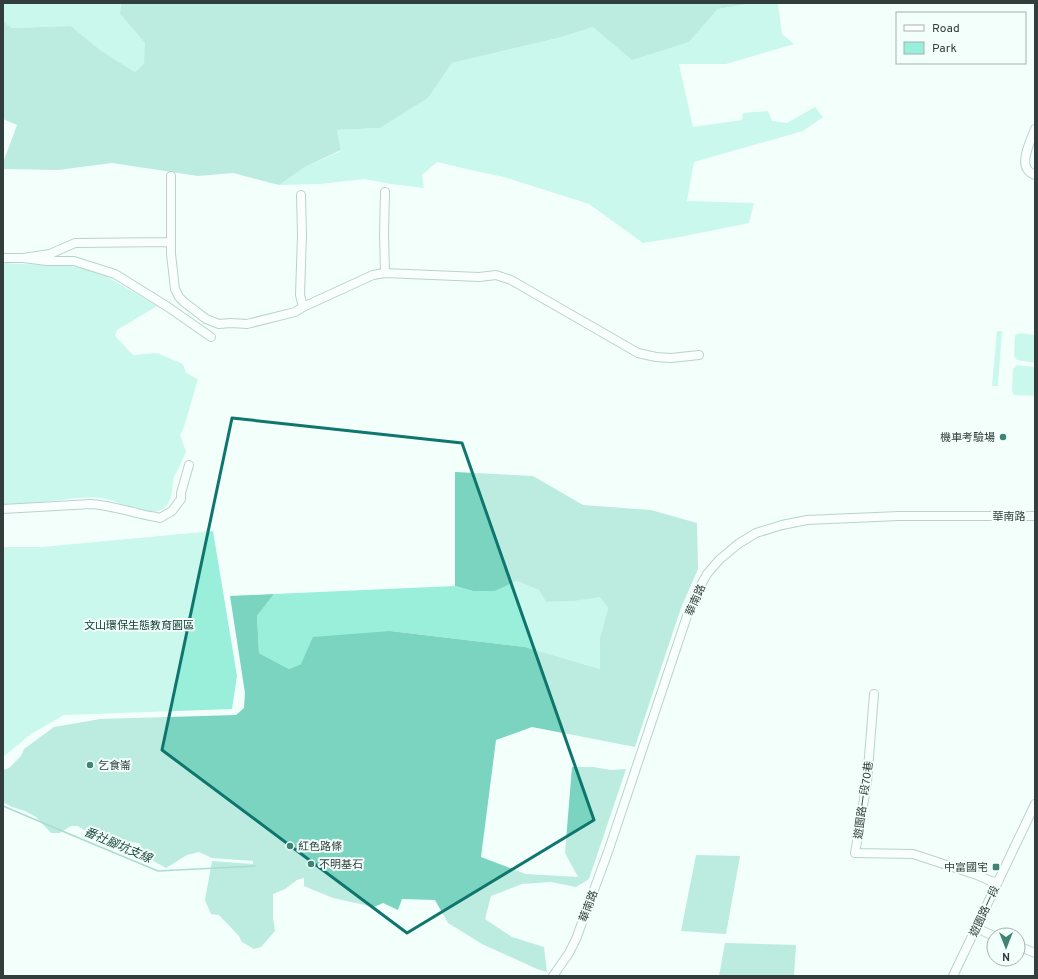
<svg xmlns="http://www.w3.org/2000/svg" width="1038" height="979" viewBox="0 0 1038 979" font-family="Overpass,'Noto Sans TC',sans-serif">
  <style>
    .green { fill: #9aefdb }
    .forest { fill: #7bd4bf }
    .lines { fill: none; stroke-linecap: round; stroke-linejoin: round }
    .stream { stroke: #57b19d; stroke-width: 1.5 }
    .minor-casing { stroke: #7b9a92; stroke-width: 10 }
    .minor { stroke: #fff; stroke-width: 8 }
    .marked { fill: none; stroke: #0f766e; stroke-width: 3; stroke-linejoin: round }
    .poi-dot { fill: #408273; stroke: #f2fffb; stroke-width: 1.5 }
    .labels { text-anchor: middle; stroke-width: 4; stroke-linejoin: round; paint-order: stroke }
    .poi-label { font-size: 11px; fill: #313e3b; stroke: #f2fffb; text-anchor: start }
    .street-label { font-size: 11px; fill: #313e3b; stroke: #f2fffb }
    .park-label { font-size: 11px; fill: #0d3830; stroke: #f2fffb }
    .water-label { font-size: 12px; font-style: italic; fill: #234c43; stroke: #f2fffb }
  </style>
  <rect width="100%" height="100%" fill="#f2fffb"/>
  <path class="green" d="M3,3h118l-1,11 25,29v21l-10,8 -35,-22 -29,-24 -59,2 -9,-7z
    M749,3h29l4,31 12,10 -68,20h-47l14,63 49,-7 1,-7 25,-2 4,10 15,2 28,-16 8,10 -20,14 -109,31 -7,39 67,2 -5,20 -69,14 -37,6 -54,-39 -85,-27 -24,-5 -43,-10 -15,13 2,13 -33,-4 -27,-5 -44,5 -41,1 26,-18 36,-16 -4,-21 43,-2 48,-30 24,-35 106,-25 35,-11 96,15 29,-33 30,-5z
    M3,263l42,2h18l25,4 16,6 53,31 -40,24 -2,6 18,19 24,-2 26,11 3,9 12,6 -14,48 -4,8 6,17c-4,9 -8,17 -12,25 -3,10 0,24 -10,31 -13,11 -43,-6 -58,-9 -15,-3 -30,-1 -45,1 -20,2 -39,6 -58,6z
    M997,331h5l-4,55h-6z
    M1020,333l15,2v28l-18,-3 -3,-4 1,-21z
    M1017,365l18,2v29l-21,-1 -2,-4 1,-22z
    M213,531l24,145 -5,33 -168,6 -33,19 -28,23v-210h39z
    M517,581l22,9 7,12 28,-1 26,-5 8,12 -8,30v31l-75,-22 -135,-16 -89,33 -12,5 -30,-16 -2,-37 17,-22 181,-8 18,5h22z"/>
  <path class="forest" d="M121,3h628l-1,1 -30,5 -29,33 -57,18 -39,-33 -35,11 -106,25 -24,35 -48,30 -43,2 4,20 -36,17 -26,18 -46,-12 -35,3 -86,-13 -54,7 -55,-1v-6l14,-38 -14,-6v-98l9,7 59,-2 29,24 35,22 9,-8 1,-21 -25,-29z
    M455,472l78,4 50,29 68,5 46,13 1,46 -17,39 -17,51 -29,88 -103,-20 -36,13 -15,117 45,17 52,3 -13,-24 7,-86h21l18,3 15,-1 -37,110 -13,8 -25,-5 -29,2 -31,12 -6,23 27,18 32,10 3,25 -10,-3 -55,-25 -34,-21 -13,-23 -33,-1 -4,11 -15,-7 -9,4 -41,-9 -29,-12v-8l-7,2 -12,9 -12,5v24l2,13 -14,16 -7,2 -12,-7 -3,-6 -20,-21 -8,-1 -6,-14 7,-39 41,3v-3l-41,-3 -13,-6 -12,3 -21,13 -18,-10 -9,-15 -10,-1 -16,5 -20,-11 -15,-10h-7l-11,7h-9l-15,-16 -11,-6 -13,-4 -9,-5v-32l6,-2 12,-12 3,-7 30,-22 46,-8 136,-4 8,-7 1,-15 -15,-97 44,-2 -17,22 2,37 30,16 12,-5 12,-27 77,-6 135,16 75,22v-31l8,-30 -8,-11 -26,4 -28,1 -7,-12 -22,-9 -22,10h-22l-18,-5z
    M696,855l44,1 -14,78 -45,-3z
    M725,943l71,2 -2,31h-75z"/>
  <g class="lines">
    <path class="stream" d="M3,806l71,30 84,35 97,-5"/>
    <g class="minor-casing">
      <path id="minor" d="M1035,129c-4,10 -14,31 -8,40 2,3 5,5 8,6
        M171,176v78l4,35 4,8 5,5 22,17 13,5 12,-1 16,1 48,-12 8,-5 70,-32 12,-2 94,4 17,-2 15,5 127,73 18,4 15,1 28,-3
        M301,195l1,40 -2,60 3,12
        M3,258h20l27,-4 25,-11 95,-1
        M23,258l24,3h27l41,13 53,33 43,30
        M385,273l-1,-39 1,-42
        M3,509l88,-5c17,1 33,6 50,10 6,2 13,2 19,4l12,-7 9,-12v-6l8,-28
        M874,694l-7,88 -12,71 58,1 64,21 16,7 6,-2
        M976,928l18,8
        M1018,946l17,7
        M553,976l16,-23 7,-14 33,-90 79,-236 9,-21 10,-18 12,-14 19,-16 18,-11 26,-8 25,-5 92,-4h136
        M953,976l82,-172"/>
    </g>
    <use href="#minor" class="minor"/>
  </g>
  <path d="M0 0H1038V979H0ZM232,418l230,25 132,377 -187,113 -245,-183z" fill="#f2fffb" fill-opacity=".55" fill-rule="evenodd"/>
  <path class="marked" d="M232,418l230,25 132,377 -187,113 -245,-183z"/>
  <g class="poi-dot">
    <circle cx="1003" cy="437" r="4"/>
    <circle cx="90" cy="765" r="4"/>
    <circle cx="290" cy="846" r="4"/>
    <circle cx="311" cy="864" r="4"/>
    <rect x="992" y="863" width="8" height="8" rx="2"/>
  </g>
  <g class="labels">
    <g class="poi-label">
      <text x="995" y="441" text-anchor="end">機車考驗場</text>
      <text x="98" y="769">乞食崙</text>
      <text x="298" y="850">紅色路條</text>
      <text x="319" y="868">不明基石</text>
      <text x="988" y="871" text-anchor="end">中富國宅</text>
    </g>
    <g class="street-label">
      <text x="1009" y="520">華南路</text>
      <text transform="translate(695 600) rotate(-66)" y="4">華南路</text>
      <text transform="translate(863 800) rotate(-82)" y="4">遊園路一段70巷</text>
      <text transform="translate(588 906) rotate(-70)" y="4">華南路</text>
      <text transform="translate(984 911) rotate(-65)" y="4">遊園路一段</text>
    </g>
    <g class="park-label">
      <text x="139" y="629">文山環保生態教育園區</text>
    </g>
    <g class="water-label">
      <text transform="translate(118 845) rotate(23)" y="4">番社腳坑支線</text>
    </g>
  </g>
  <rect width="1038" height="979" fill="none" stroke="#313e3b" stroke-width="8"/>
  <rect x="896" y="12" width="130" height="52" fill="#f2fffb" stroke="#a5b2ae"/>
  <rect x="904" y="25" width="20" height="6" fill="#ffffff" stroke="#a5b2ae"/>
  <text x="932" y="32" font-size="12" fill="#313e3b">Road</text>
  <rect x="904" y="42" width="20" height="12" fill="#9aefdb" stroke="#a5b2ae"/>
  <text x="932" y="52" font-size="12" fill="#313e3b">Park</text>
  <g transform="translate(1006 947) rotate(180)"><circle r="19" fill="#f2fffb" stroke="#a5b2ae"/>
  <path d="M0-3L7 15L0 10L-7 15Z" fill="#408273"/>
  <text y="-6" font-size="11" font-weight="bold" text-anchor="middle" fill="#313e3b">N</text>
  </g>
</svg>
